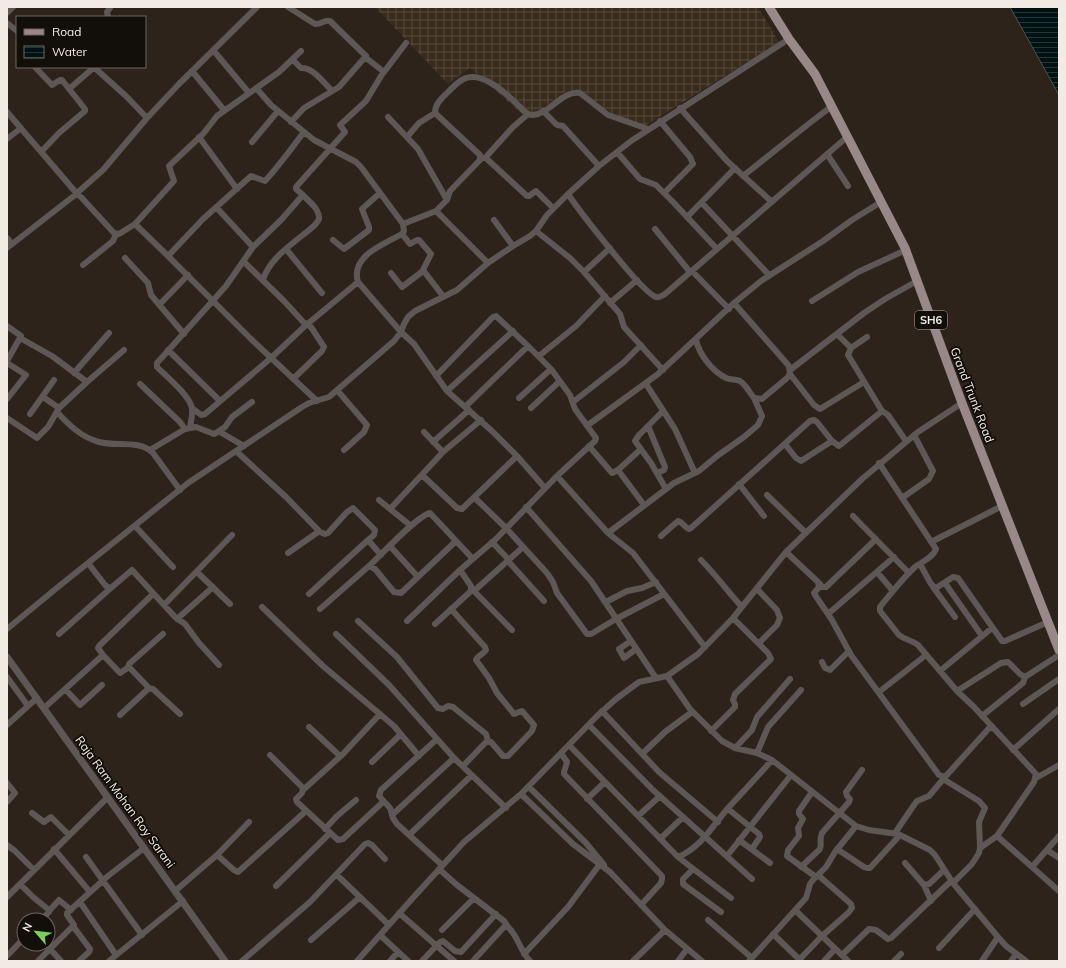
<svg xmlns="http://www.w3.org/2000/svg" width="1066" height="968" viewBox="0 0 1066 968" font-family="Mulish,sans-serif">
  <style>
    .industrial { fill: url(#industrial-grid) }
    .water { fill: url(#water-rules); stroke: #495452 }
    .lines { fill: none; stroke-linecap: round; stroke-linejoin: round }
    .minor { stroke: #5f5756; stroke-width: 6 }
    .tertiary { stroke: #5f5756; stroke-width: 7 }
    .primary { stroke: #988887; stroke-width: 9 }
    .labels { text-anchor: middle; stroke-width: 4; stroke-linejoin: round; paint-order: stroke }
    .shield { fill: #120e09; stroke: #afa9a2; stroke-width: 1 }
    .shield-label { font-size: 11px; font-weight: bold; fill: #f2ebe4 }
    .street-label { font-size: 12px; fill: #f2ebe4; stroke: #120e09 }
  </style>
  <defs>
    <pattern id="industrial-grid" width="8" height="8" patternUnits="userSpaceOnUse"><rect width="8" height="8" fill="#3a2c1d"/><path d="M0 4h8M4 0v8" fill="none" stroke="#574b3e"/></pattern>
    <pattern id="water-rules" width="6" height="5" patternUnits="userSpaceOnUse"><rect width="6" height="5" fill="#001314"/><path d="M0 2.5h6" fill="none" stroke="#263636"/></pattern>
  </defs>
  <rect width="100%" height="100%" fill="#2d231a"/>
  <path class="industrial" d="M375,7h383l21,35 -136,85 -36,-13 -20,-20 -21,-3 -38,28 -58,-51 -22,16z"/>
  <path class="water" d="M1010,7h49v88z"/>
  <g class="lines">
    <path class="minor" d="M288,7l27,17c6,1 9,-5 15,-3l36,35 -27,31 -35,21 -13,14
      M7,13l6,-6
      M108,17l-1,-5 3,-4
      M7,23l10,8
      M213,50l36,43
      M365,57l19,15
      M293,60l8,8c12,-1 23,15 31,23
      M35,67l17,18 8,-5h2l23,29v2l-26,22 -17,18
      M192,71l32,39
      M256,88l15,17 43,35 42,22 5,5 42,57 33,-13 11,-11 3,-9 30,-31v-5l-45,-42c0,-9 6,-14 12,-20 5,-5 12,-13 19,-15 17,-6 41,16 52,27 4,4 9,11 15,10 17,-1 29,-25 47,-22l28,22 40,14
      M69,89l23,-20h4l31,28 20,21
      M680,108l47,53 45,41
      M543,111l14,14 6,1 36,40
      M7,112l71,83
      M388,117l30,32 29,51
      M660,121l30,36 3,7 -29,29
      M199,137l38,52
      M407,137l12,-14 16,-10
      M7,139l14,-11
      M252,142l26,-31
      M617,152l23,27 16,6 18,18 43,46
      M827,154l21,32
      M481,157l6,2 40,37h2l7,-5 17,17
      M485,158l27,-30 16,-14
      M743,176l68,-54 21,-16
      M77,193l26,-23 44,-52 32,-34 78,-77
      M568,194c10,15 75,100 88,103 3,1 6,-1 9,-3l182,-157
      M702,203l67,72
      M216,207l37,40
      M436,211l52,52
      M687,217l48,-49
      M494,220l19,26
      M135,224l33,32 82,82 67,63
      M403,224l1,7 -2,3c-18,10 -52,22 -44,48l43,50 13,12 33,47 45,40 25,25 28,32
      M655,229l35,43
      M536,231l34,27 14,14 36,42 4,13 39,43
      M402,234l8,10 7,-4h2l12,14 -8,16 20,26
      M7,238l5,6
      M333,240l11,9 25,-19v-3l-7,-18 18,-16
      M7,248l68,-53h3l3,2 33,36 5,1 16,-10 39,-43 -5,-15 34,-32 14,-18 62,-44 22,-21
      M286,249l36,44
      M168,256l35,-37 48,-43 14,5c14,-15 26,-32 39,-49
      M125,258l23,25 3,12 33,39
      M83,265l30,-24 3,-7
      M692,271l37,38
      M584,272l26,-24
      M391,273l11,14 21,-16
      M263,280c5,-19 26,-34 41,-46 5,-4 12,-8 15,-15 1,-10 -10,-17 -16,-24
      M812,301l46,-29 48,-22
      M610,303l27,-23
      M160,304l28,-29
      M7,326l14,10 -14,25
      M305,326l53,-44
      M837,334l14,14
      M867,337l-16,11 -3,7 34,56
      M20,338l32,18 35,26
      M696,340c3,14 16,31 30,38 4,2 10,1 14,3 6,4 10,12 14,17l8,1 25,-21 3,-4 -1,-8 -55,-63
      M168,350l52,51
      M539,356l37,-30 29,-30
      M7,363l19,12 -19,24
      M790,370l74,-57 21,-14 32,-18
      M74,373l35,-40
      M790,374l24,31 6,4 44,-27
      M436,376l57,-59 3,-1 32,30 23,23 19,26 5,14 13,18
      M293,379l29,-28 2,-4 -13,-20 -6,-4
      M140,384l40,38 5,7
      M646,384l29,45 20,44
      M337,390l30,35 -3,7 -20,18
      M447,391l66,-60
      M43,397l16,11
      M519,398l32,-29
      M573,402l51,-40 17,-17
      M465,407l63,-61
      M192,408l9,7 4,-1 66,-56 35,-33 -22,-24 -40,-39
      M531,408l29,-27
      M663,411l-24,24 -4,6 16,22 15,26
      M57,412c12,13 24,25 42,30 17,5 40,-3 54,11l27,37
      M30,414l24,-34
      M7,418l30,20 11,-11 11,-19 28,-26 37,-32
      M648,426l17,41 -1,3 -7,3
      M190,427c1,-6 3,-13 2,-19 -3,-13 -25,-31 -35,-41v-4l69,-77 27,-39 28,-27 21,-24 1,-1 -7,-6v-2l49,-55 -5,-7 26,-24 15,-25 25,-33
      M220,432l24,14
      M424,432l19,20
      M433,442l36,-32
      M785,444l11,14 5,3 31,-20
      M589,446l23,27 6,-3 23,-21
      M150,450l35,-21 11,-2 18,7 2,-1 9,-6 7,-10 20,-15
      M236,451l50,46 34,35
      M879,463l57,86c-3,9 -15,13 -21,18 -12,11 -22,24 -32,36l-3,4v4l19,24c6,5 13,5 19,10l39,46 17,16 62,67 -2,8 -37,54 -17,12
      M618,470l26,35
      M422,475l35,33 5,1 55,-53
      M557,476l51,57 25,20 72,94
      M739,484l25,32
      M767,495l39,38
      M475,498l31,30 41,45 6,9 4,11 30,41h4l25,-15 48,-25
      M902,498l27,-19 4,-8 -19,-36
      M379,500l32,26
      M526,507l65,74 65,97
      M390,509l53,-57 38,-32
      M853,516l56,57
      M135,526l38,41
      M608,533l66,-50 25,-12 18,-15 27,-19 14,-12 4,-9 -8,-18
      M661,536l17,-15c5,1 6,6 11,8l2,-1 119,-107 4,-1 3,2 15,19 7,5 43,-35 6,4 18,26
      M368,540l13,15
      M492,542l17,18
      M931,542l71,-36
      M390,546l28,31
      M786,552l32,30 1,5 -5,6 1,2 17,25 19,35 88,120 6,2 46,-51
      M288,553l30,-21h2l5,2 3,-1 19,-21 6,-4 22,22 -1,5 -6,5 -59,54
      M701,560c15,15 27,32 41,47
      M508,561l36,40
      M88,563l17,22 4,3 3,-1 20,-17 43,47 10,7 14,19 20,22
      M920,564l11,20 5,4 17,-11 5,1 44,63h3l43,-19
      M369,566c12,-11 48,-50 61,-53l42,45
      M197,572l33,32
      M877,572l16,19
      M945,583l37,53
      M820,584l2,3h4l50,-48
      M933,587l22,30
      M472,589l40,41
      M757,589l20,21 3,8 -3,7 -18,18
      M474,591l49,-44
      M606,602l21,-11 15,-3 14,-6
      M164,605l68,-70
      M262,607l61,59 71,60 25,30
      M320,609l49,-43 6,3 19,23 7,1 55,-52
      M451,609l34,38 1,3c-2,4 -8,5 -10,10l13,18 8,15 17,21 8,-3 12,14 -2,6 -24,25h-5l-12,-14h-5l-23,24
      M828,614l66,-57
      M177,619l36,-32
      M358,621l39,36 41,51 5,1 5,-3 5,1 33,27 2,7
      M407,621l53,-51 36,-31 61,-63 38,-35 1,-3 -8,-11v-2l70,-51 76,-71 27,-22 62,-40 29,-21 29,-18
      M435,624l36,-33v-5l-11,-16
      M7,629l51,-42 130,-104 114,-76 7,-4 20,-6 65,-56 7,-9 3,-8 4,-7 7,-6 42,-21 31,-27 25,-17 17,-10 6,-5 11,-16 21,-21 31,-28 32,-25 158,-102
      M59,634l53,-47
      M336,634l53,51 65,73 52,50
      M631,641l-12,8 5,9 12,-9
      M103,655l17,18 9,-6 19,20v2l-28,26
      M822,662l3,6 5,2 19,-19
      M128,667l1,-3 34,-30
      M940,671l52,-43
      M667,676l23,33 32,32 13,7 22,5 15,7 84,66 13,4 29,4 32,16 5,5 18,28 45,54 8,9 20,15
      M7,677l21,29
      M148,688l5,1 27,25
      M65,689l15,16 22,-20
      M957,691l44,-28 7,-1 12,12 5,3 34,-22
      M879,692l47,-37
      M1023,704l36,-25
      M44,708l59,-53 -5,-7 1,-2 54,-52
      M602,711l57,61 59,50
      M982,716l41,-33 2,-6
      M7,725l30,-27
      M589,725l64,65 99,89
      M309,727l31,29
      M711,731l24,-24v-3l-2,-4 2,-6 36,-35 -3,-6 -35,-35
      M437,739l-56,51 -2,6 11,12 3,10 4,6 45,41
      M569,745l109,112 53,41
      M735,748l17,-18 5,-13 33,-38
      M1013,750l46,-41
      M561,753l6,9 -3,10v2l98,102v3l-1,4 -20,22
      M757,753l11,-26 33,-37
      M642,754l23,-22 27,-20
      M270,755l33,33 -1,5 -6,6 1,3 41,38 5,-1 40,-37
      M372,762l29,-28
      M1036,778l23,-13
      M943,779l36,22 6,7 -6,14 1,26 -1,5 -7,11 -19,19
      M7,783l8,10 -8,9
      M529,787l57,56 18,22
      M303,790l40,-36 37,-40
      M812,792l-13,19v3l4,5 -5,9 1,8 -11,14 -1,6 29,21
      M521,794l52,50 37,28 55,58 37,31
      M587,799l18,-17
      M728,809l31,25 1,3 -8,12
      M32,813l12,9 7,-5 18,18
      M392,815l62,-57
      M638,816l22,-20
      M325,829l12,-13 19,-16
      M895,833l19,-28 3,-4 12,-5 16,-19
      M409,835l63,-60
      M997,836l62,55
      M660,839l23,-22
      M739,840l31,23
      M7,845l8,6 19,19
      M54,849l36,43
      M837,849l27,18 3,1h3l30,-33
      M1047,850l12,8
      M217,855l17,15 4,2 68,-61
      M727,856l64,-81
      M86,857l56,78
      M678,857c23,-10 34,-30 50,-49 15,-16 30,-32 44,-48
      M905,863l19,22 5,-1 15,-14
      M801,867l19,-18c2,-5 -1,-10 2,-16l27,-31 1,-3 -3,-3 -1,-4 16,-22
      M1032,867l27,-31
      M439,869l18,16 47,36 4,6
      M693,869l-10,10v5l38,28
      M337,875l52,50
      M20,884l13,13 16,13v2l-8,8
      M924,885l7,16
      M276,886l54,-53
      M175,891l42,-36 32,-33
      M7,897l101,-100
      M80,902l36,53
      M795,910l53,51
      M49,911l10,-11 12,10
      M399,913l55,48
      M708,920l44,38
      M73,926l17,23 -1,3 -10,9
      M442,930l32,-32
      M773,934l28,27
      M380,935l28,26
      M311,940l49,-43
      M939,948l36,-39
      M50,949l11,12
      M524,954l44,-47 32,-43
      M842,955l27,-26 7,1 12,9 3,-1 60,-57
      M7,956l17,-18
      M800,959l22,-23 26,-23 4,-5 -1,-4 -33,-29
      M38,961l36,-36 -7,-10v-2l41,-37 36,-28
      M109,961l74,-60
      M242,961l68,-59 55,-58 3,-1 4,2 13,14
      M357,961l54,-61 53,-58 57,-48 76,-78 19,-17 23,-17 28,-6 31,-22 35,-36 53,-66 76,-73 56,-47 44,-29
      M390,961l8,-9
      M422,961l18,-19 3,-1 12,10 6,1 35,-38
      M473,961l31,-34h4c10,9 12,24 22,34
      M633,961l32,-31
      M678,961l9,-12
      M749,961l57,-63 4,-14 3,-4 13,-13 9,-15 21,-26
      M824,961l11,-12
      M894,961l7,-7
      M982,961l16,-24
      M1011,961l5,-7"/>
    <path class="tertiary" d="M7,657l218,304"/>
    <path class="primary" d="M769,7l20,32 26,35 90,174 57,155 97,247"/>
  </g>
  <g class="labels">
    <rect class="shield" x="915" y="311" width="32" height="18" rx="3"/>
    <g class="shield-label">
      <text x="931" y="324">SH6</text>
    </g>
    <g class="street-label">
      <text transform="translate(972 395) rotate(69)" y="4">Grand Trunk Road</text>
      <text transform="translate(125 802) rotate(54)" y="4">Raja Ram Mohan Roy Sarani</text>
    </g>
  </g>
  <rect width="1066" height="968" fill="none" stroke="#f2ebe4" stroke-width="16"/>
  <rect x="16" y="16" width="130" height="52" fill="#120e09" stroke="#6c6661"/>
  <rect x="24" y="29" width="20" height="6" fill="#988887" stroke="#6c6661"/>
  <text x="52" y="36" font-size="12" fill="#f2ebe4">Road</text>
  <rect x="24" y="46" width="20" height="12" fill="url(#water-rules)" stroke="#6c6661"/>
  <text x="52" y="56" font-size="12" fill="#f2ebe4">Water</text>
  <g transform="translate(36 932) rotate(298)"><circle r="19" fill="#120e09" stroke="#6c6661"/>
  <path d="M0-3L7 15L0 10L-7 15Z" fill="#7ad157"/>
  <text y="-6" font-size="11" font-weight="bold" text-anchor="middle" fill="#f2ebe4">N</text>
  </g>
</svg>
